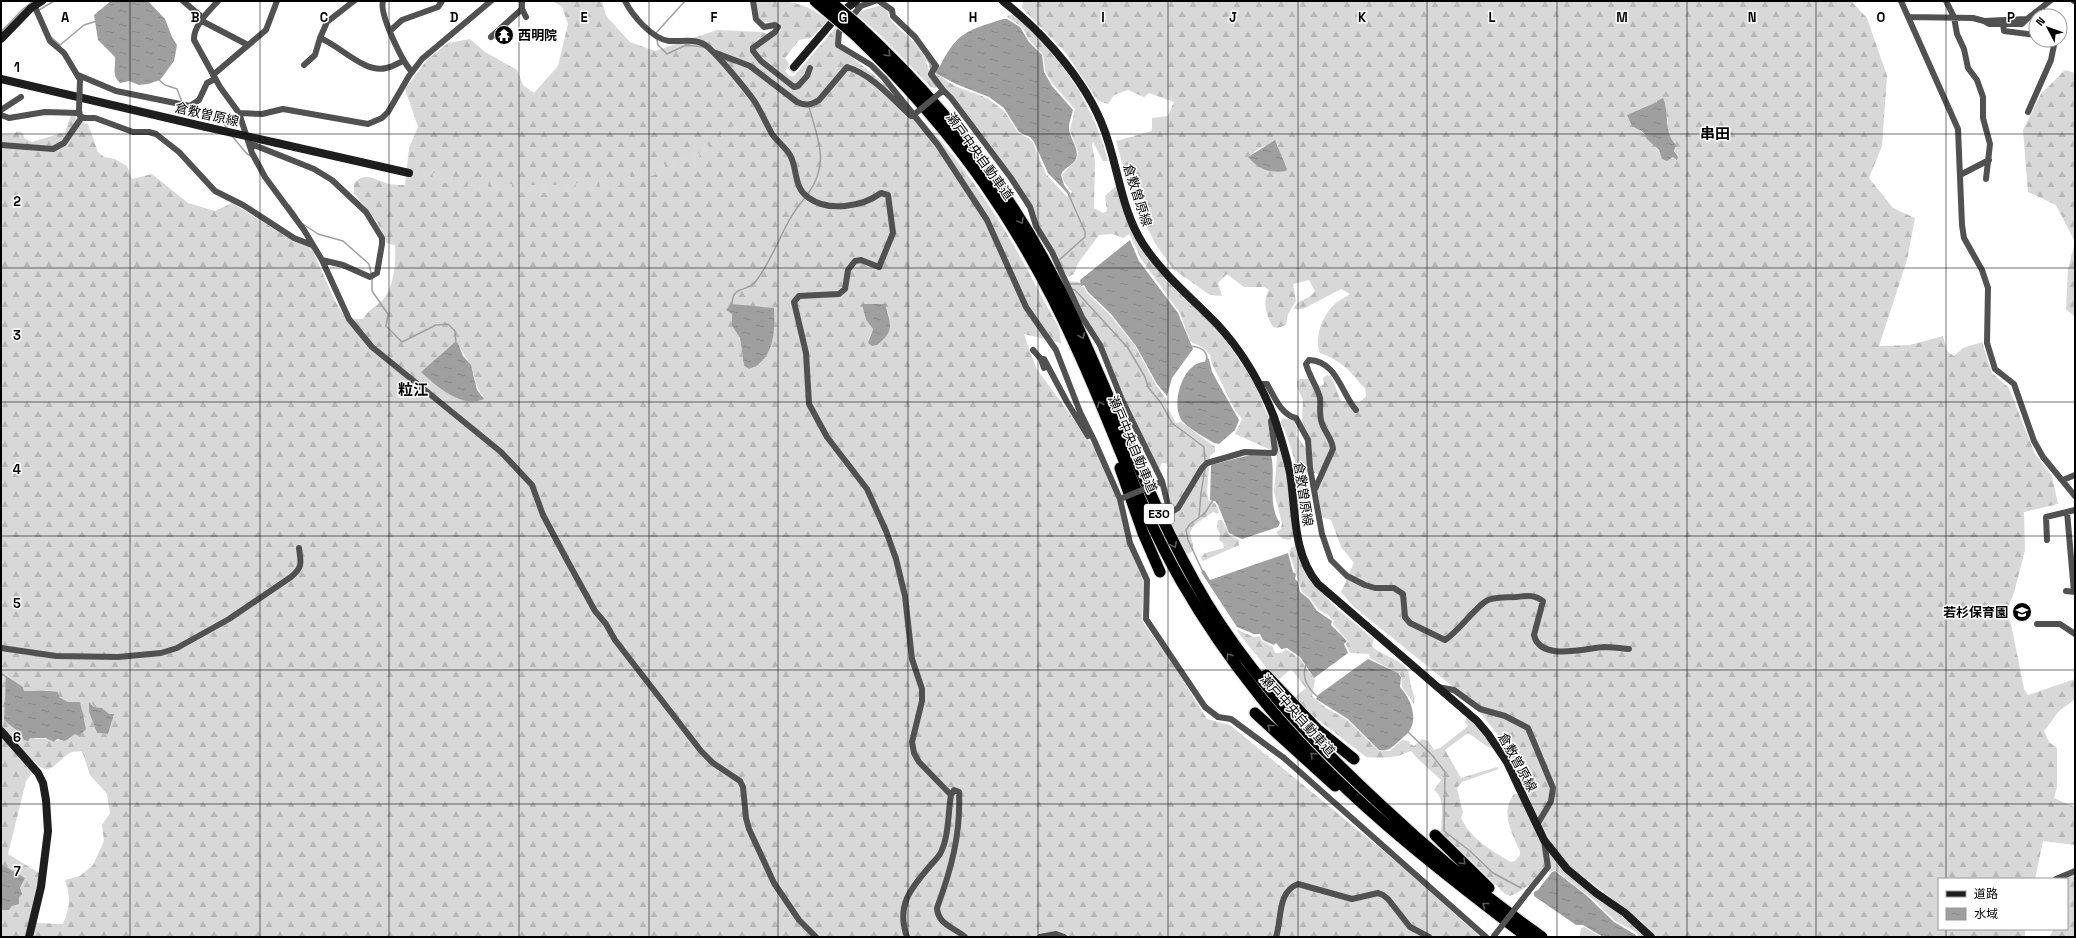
<svg xmlns="http://www.w3.org/2000/svg" width="2076" height="938" viewBox="0 0 2076 938" font-family="'Space Grotesk','Noto Sans JP',sans-serif">
  <style>
    .forest { fill: url(#forest-firs); fill-rule: evenodd }
    .water { fill: url(#water-ripples) }
    .lines { fill: none; stroke-linecap: round; stroke-linejoin: round }
    .stream { stroke: #9f9f9f; stroke-width: 1.5 }
    .secondary-tunnel { stroke: #d9d9d9; stroke-width: 8; stroke-dasharray: 8 4; stroke-linecap: butt }
    .highway-casing { stroke: #dbdbdb; stroke-width: 13 }
    .street { stroke: #515151; stroke-width: 6 }
    .secondary { stroke: #1e1e1e; stroke-width: 8 }
    .highway { stroke: #000; stroke-width: 11 }
    .highway-bridge-casing { stroke: #dbdbdb; stroke-width: 13; stroke-linecap: butt }
    .street-bridge { stroke: #515151; stroke-width: 6 }
    .secondary-bridge { stroke: #1e1e1e; stroke-width: 8 }
    .highway-bridge { stroke: #000; stroke-width: 11 }
    .oneway { stroke: #595959 }
    .grid { fill: none; stroke: #000; stroke-width: 1; stroke-opacity: 0.55 }
    .labels { text-anchor: middle; stroke-width: 3; stroke-linejoin: round; paint-order: stroke }
    .shield { fill: #fff; stroke: #4c4c4c; stroke-width: 1 }
    .shield-label { font-size: 12px; font-weight: bold; fill: #000 }
    .poi-label { font-size: 13px; font-weight: bold; fill: #000; stroke: #fff; text-anchor: start }
    .street-label { font-size: 13px; fill: #000; stroke: #fff }
    .quarter-label { font-size: 15px; font-weight: bold; fill: #000; stroke: #fff }
    .grid-label { font-size: 13px; text-anchor: middle; font-weight: bold; fill: #000; stroke: #fff; stroke-width: 3; stroke-linejoin: round; paint-order: stroke }
  </style>
  <defs>
    <pattern id="forest-firs" width="22" height="20" patternUnits="userSpaceOnUse"><rect width="22" height="20" fill="#d8d8d8"/><path d="M5 1l3.5 6h-7zM16 11l3.5 6h-7z" fill="#b8b8b8"/></pattern>
    <pattern id="water-ripples" width="26" height="14" patternUnits="userSpaceOnUse"><rect width="26" height="14" fill="#9f9f9f"/><path d="M2 4q2-2 4 0t4 0M15 11q2-2 4 0t4 0" fill="none" stroke="#878787"/></pattern>
  </defs>
  <rect width="100%" height="100%" fill="#fff"/>
  <path class="forest" d="M553,1h49l4,15 24,26 25,9 62,-21 45,2 11,5 8,-7 -1,-7 -15,-1 -7,-5 -3,-16c35,0 45,-1 73,19l-17,18 -12,2 -14,18 4,6 -4,8 4,4h5l42,-49 3,3 -4,16c65,43 118,103 160,169 24,36 43,76 64,113l2,15 -37,-9 12,34 60,82 20,47 28,80 -2,42 3,7 20,26 42,67 23,6 184,151 66,61h-1447l3,-14 27,1c7,-16 8,-27 2,-44l15,-4 13,-11 11,-24 -2,-16 8,-12 -3,-19 -17,-19 -8,-24c-3,1 -7,0 -10,1 -14,5 -21,29 -38,9l-5,4 4,7 -7,9 -18,73 31,19 -1,13 -12,51h-25v-27h8l10,-13 1,-9 5,-10 -24,-13v-730h13l3,-4 6,2 1,5 8,4 33,-10 6,-17h5v5l12,4 10,28 6,5 11,2 12,7 5,13 20,-5 36,29 27,8 17,-8 52,32 27,12 24,54 11,18h17c6,-11 16,-13 22,-22 10,-16 11,-35 10,-52l-9,-2c-3,-17 -20,-36 -32,-49v-11c12,-12 21,-3 35,1 5,1 11,1 16,1l4,-37 9,-21 -13,-38 22,-29 21,-17 22,-4 15,13 32,18 6,15 11,8 24,-27 10,-42 -6,-17zM863,304l23,3 3,9 -21,24 5,-11 -7,-9zM774,308l-1,30 -13,26 -11,5 -5,-3 -4,-28 -8,-12v-12l-3,-3zM458,343c3,8 9,14 12,22 6,11 4,21 13,31l-29,1 -33,-25zM16,683l7,4 1,4c6,0 18,1 23,-1l21,12 12,1c3,14 1,29 -14,36 -4,2 -8,0 -12,3 -8,-6 -13,-2 -22,-4 -8,-1 -14,-6 -19,-11zM91,703l3,4 8,1 10,10 -4,16 -11,-1 -8,-21z
    M1023,1h828l16,17 20,58 -5,70 -13,32 24,30 22,10 -8,42 -28,86 31,-1 33,-9 4,15 7,5 9,-8 19,-6 10,31 17,15 26,66 17,22 6,28 -34,8 1,38 -11,43 -8,19 5,12 13,65 4,6 47,-16v20l-16,12 -15,20 5,11 8,6v39l-3,11 21,9v38l-32,-4 -8,38h-96v50h86v8h-368l-16,-16 -70,-54 -17,-20 -12,-20 -37,-83 -33,-42 -118,-95 -13,-15 13,-29 -13,-16 -10,-27 -9,-3 -5,-26 5,-9 -4,-8 -11,-3 4,49 -6,-2c-9,-16 -8,-36 -10,-55 -1,-8 -10,-33 -14,-41l1,-4 12,2 3,9 -1,6 10,14 6,-5 -10,-24 1,-20 -6,-13v-5l3,-3h10l10,7 4,-2 -1,-6 4,-3 4,1 10,25 19,1 6,-6 -1,-8c-6,-5 -8,-9 -13,-14 -7,-9 -22,-18 -32,-21 -7,-15 4,-41 17,-51 4,-3 9,-5 13,-8l-9,-5 -38,20h-9c2,-10 16,-9 21,-18l-6,-11 -16,4 3,17 -8,13 -2,11 -8,3 -5,-1c-7,-12 -11,-26 -4,-37l-5,-3h-20l-17,-13 -9,9 4,13 -12,-1 -37,-26 -18,-26 -23,-45 -16,-57 36,-10v-13l16,-2 6,-14 -25,-9 -5,4 -16,-7 -14,5 -6,9 -10,-3 -32,-48 -44,-45zM1658,102l7,2 3,19 -2,5c3,8 8,24 12,29l-1,2 -4,-2 -4,2 -8,-4c-2,-5 -18,-23 -23,-26zM1277,143l3,10 -32,4 13,-10z
    M881,5c10,8 5,8 10,15 12,15 35,27 37,49l27,17 32,12 17,13 15,23 10,4 4,5 13,31 21,23 5,-5 -8,-10 -2,-7 15,-16 1,-7 -8,-22 5,-21 -22,-25 -8,-13 -2,-17 -13,-13 -9,-15 -14,-9 2,-2h5c45,41 79,86 94,146h-5l-10,-19 -1,3 3,17 -1,46 9,5 4,-2 -2,-15 11,-10 19,49 88,101 32,48 25,62 6,24 8,66 -4,4 -7,-1 -7,-6 5,-5 1,-5 -8,-31 3,-36 -8,-7 -34,-15 7,-15 -7,-9 -23,-46 -2,-9 -5,-6 -15,-8 -10,-28 -39,-54 -10,-22 -2,-3 -6,4 -10,-4 -14,1 -21,28 -4,11 -6,3 -32,-54 -5,-17 -88,-118h-11l-54,-55 -21,-18 5,-4z
    M2065,70l10,3v244l-9,-8 2,-40 7,-27 -19,-37 -28,-13 -5,-62 18,-36z
    M1070,281l9,1 2,5h3l3,6 23,22 25,31 21,39 13,18 -3,2 10,18 5,-1 34,25v5l-5,4 -3,37 2,8 6,2 4,9 -2,2 -4,-2 -19,13 -4,7 4,18 -5,4 -3,-1 -19,-35 6,-6 -6,-21c3,-7 -2,-16 1,-24l-2,-4h-4l-3,7 -92,-187z
    M1218,520h4l8,16 9,4v5l-36,16 -2,-3 4,-5 19,-5 -1,-5 -4,-3 1,-6 -3,-6z
    M1296,546c11,42 46,67 78,93l-2,7c10,11 33,13 37,28 1,5 1,10 3,15 1,5 4,10 2,15l-12,-17 -1,-12 -31,-17 -1,-4 -19,-1 -4,-9 2,-3 -15,-17 1,-3 -6,-6 -9,-5 -9,-12 -8,-6 -13,-40 2,-4z
    M1238,630l16,7 5,-1 3,5 11,6 2,6h7l4,-4 14,10 15,21 -3,16 14,12 21,12 32,31h11l12,-11 7,1 1,3 4,2 8,-7 6,2 6,9 6,-2 28,-22 -3,-4 2,-5 9,9 19,23 -7,-2 -20,-14 -23,17 16,28 36,-11 2,2 -37,13 -5,6 6,25 -2,4c7,20 32,35 50,45l4,-1 5,-6v-4c-9,-20 -20,-38 -6,-57h4c8,15 31,56 27,72 -4,14 -23,25 -35,30l-6,-3 -63,-61c0,-13 5,-34 -7,-42l7,-10 -24,-22 -6,-7 -13,5 -17,2 -15,-1 -64,-50 -8,-9 12,-10 -15,-19 -14,12 -40,-50z
    M1549,853h2l52,48 44,36h-10l1,-2 -2,-3 -21,-11 -20,-20 -40,-31 -7,2z
    M2075,873v64h-26l5,-8h13v-50h-6z
    M1584,927l17,10h-21l1,-9z"/>
  <path class="water" d="M111,1h37l17,18 7,18 5,8 -3,16 -14,19 -12,4 -9,1 -10,-4 -9,2c-9,-9 -4,-15 -5,-26l-17,-17 -4,-25z
    M1003,19h4l13,8 9,15 13,13 2,17 8,14 21,24c-1,5 -4,12 -4,18 0,10 11,21 7,31 -3,7 -12,8 -15,16l3,10 6,8 -1,2 -21,-22 -14,-31 -4,-5 -11,-5 -15,-24 -15,-11 -33,-13 -19,-10 -8,-7 2,-4 7,5 2,-2c18,-35 27,-35 63,-47z
    M1663,98c7,16 0,34 13,47l-2,6 4,6 -1,3 -4,-3 -6,4 -5,-2 -3,-9 -12,-11 -4,-7 -11,-6 -5,-11 30,-13v-1z
    M1275,140l12,29 -1,2c-16,2 -27,-1 -38,-14z
    M1130,240l9,21 39,52 15,36 -21,29 -5,18 -10,-12 -21,-38 -25,-32 -23,-22 -4,-7 -3,1 -1,-6z
    M731,304l43,4c1,18 1,42 -14,55 -2,3 -7,4 -11,6l-5,-3 -4,-28 -8,-12v-12l-6,-4z
    M862,304h25l-1,3c5,19 8,24 -9,38l-5,1 -4,-3 5,-14 -7,-9z
    M455,342l3,1 5,13 8,9 6,25 7,9c-22,10 -48,-13 -63,-27z
    M1206,358l3,1 3,13 27,48 -4,10 -16,14 -5,-1c-10,-6 -23,-13 -31,-21 -14,-16 0,-61 22,-60z
    M1250,455h21c5,20 -4,51 9,68l-2,4 -36,12 -13,-6 -11,-28 -3,-4 -5,-1 1,-35z
    M1288,553l5,19 3,2 -1,5 3,3 2,10 9,7 8,12 15,10 -1,4 16,16 -3,3 4,9 -34,25 -14,-21 -13,-9 -6,1 -5,-6 -2,2 -11,-5 -3,-6h-6l-17,-7 -36,-55 3,-2 6,10z
    M1368,659l30,14 3,4 -1,10c11,12 19,32 8,46 -3,3 -7,6 -10,9 -5,5 -11,10 -19,8l-31,-31 -32,-20 2,-4z
    M6,676l17,11 1,4c12,0 22,-1 34,1l1,5 9,5h12l6,27 -7,7 -4,-2 -10,7 -8,-2 -3,3 -8,-4h-16l-2,3 -4,-1 -3,-6 -17,-14z
    M89,702l5,5 8,1 7,6h5l-6,20 -11,-1 -8,-21z
    M1,864l24,14 -5,10 2,6 -3,3v7l-7,2 -3,4h-8z
    M1555,871l31,24 28,27 22,13 -1,2h-32l-20,-12h-7l-42,-29v-4l4,-2 14,-18z"/>
  <g class="lines">
    <path class="stream" d="M39,10l15,-9
      M1,32l22,-23 9,-7
      M656,33l29,-32
      M51,37l9,8 24,-20 13,-4
      M657,40l1,5 9,9 19,-9 18,2
      M926,57l5,9
      M724,60l10,3
      M931,67l-2,9 7,10
      M158,79l7,6 12,4 5,13
      M800,106l14,1 6,-5
      M205,107l12,8 10,13
      M232,136l15,18 4,2
      M808,194c22,-31 10,-54 1,-87
      M289,205l8,11
      M303,224l15,10 25,7 26,23 2,9
      M1058,261l27,-24v-5l-17,-39
      M372,279v12l16,23 -2,12 16,16 34,-17 12,-1 7,7 1,13
      M1070,284h11
      M1072,289l3,1 53,58 17,29 3,10 13,16 11,20 32,24 1,14
      M732,305c0,-21 16,-12 24,-24 20,-26 27,-59 49,-83
      M1190,346c9,1 17,3 17,13
      M1199,517l2,-24 4,-24
      M1203,572l-15,-32 -2,-10 4,-6 15,-11 8,-13
      M1306,665c-5,12 2,24 12,32
      M1,673l5,4
      M1407,731l25,24 13,17 -1,59 26,20 23,22 28,15"/>
    <path class="secondary-tunnel" d="M409,173c40,6 81,15 122,16 76,2 159,-20 217,-70 17,-15 31,-35 46,-52"/>
    <g class="highway-casing">
      <path id="highway" d="M860,27c91,84 166,185 217,298 43,93 77,190 130,278 47,77 108,141 174,202 50,47 104,92 161,132
        M854,34c102,97 169,194 226,322 34,75 60,154 101,225 23,40 49,78 78,114 74,93 173,170 268,242
        M1120,468l23,65 17,39
        M1266,675l51,54 37,30
        M1255,713l80,73
        M1435,835l54,53"/>
    </g>
    <path class="street" d="M183,1l20,17
      M218,1c-9,10 -25,25 -24,39l26,47 19,26 13,40 13,24 39,53 18,30 27,59 23,28 129,105 31,33 11,30 25,47 27,49 11,13 9,16 86,111 12,12 27,18 3,6 3,31 3,11 25,54 25,37 17,17
      M383,1c-4,13 19,60 29,71
      M522,1v8l4,8
      M625,1c7,14 27,38 44,40 14,1 28,-4 40,7 13,12 36,40 46,54 6,10 11,21 17,32 5,7 13,13 18,21 8,14 3,33 19,43 19,14 53,9 72,-5l7,2 5,38 -14,34 -18,-7 -6,1 -7,9 -3,19 -6,5 -40,2 -5,6 12,51 3,51 18,33 40,52 19,42 10,28 9,37 7,63 10,30v12l-10,41 2,11 5,9 32,33
      M753,1l3,18 8,8 11,-2 3,2 -3,5 -22,16v3l8,10 33,26 4,-1 9,-10 3,-8
      M879,1l13,9 1,6 22,21 21,29 -5,8 12,16
      M1901,1l57,128 4,96 2,13 18,32 6,18 -1,55 8,26 19,15 20,57 9,16 32,39
      M1946,1l8,16 3,17 7,15 4,19 9,12 6,17v21l7,26 -4,35
      M2074,1h1
      M34,5l16,36 14,12 15,25
      M858,7l17,-6
      M860,7l-21,25 -1,13 33,20 13,13 54,67 49,75 39,87 30,43 24,62 14,28 26,59 10,44 17,37 -1,39 59,88 13,10 13,2 53,39 202,179
      M1909,17l64,1 11,3 43,-2 23,-18
      M202,21l46,24
      M1984,21l5,3h33l5,-5
      M2003,24l1,7 32,4
      M391,30l11,-10 36,-13 4,-6
      M491,37l31,-28
      M320,38c19,7 45,36 66,30 6,-1 12,-5 17,-7
      M716,53l34,13 47,36c9,4 14,3 22,-2l28,-33c26,8 45,32 64,49h3
      M304,65l11,-10 5,-17 7,-16 27,-21
      M78,75l38,16 74,15 9,-6 8,-17 8,-4
      M213,75l53,-45 11,-29
      M940,93l3,-3 8,8 60,80 19,29 6,19 16,26 30,65 18,28 22,55 40,81
      M1,110l20,-13
      M79,110l1,6 4,2h11l38,14h16l7,2 23,18 36,39 28,14 51,33 18,7
      M2028,112l23,-52 3,-15 -3,-5
      M239,113l23,1 21,-5 85,15 14,-6 6,-6 21,-36 13,-17 69,-58
      M1,115l8,3 36,-6 33,1
      M249,143l65,26 18,11 34,32 16,26v6l-5,29 -7,4 -27,-12 -21,-5
      M1,145l52,4 11,-6 18,-26
      M1960,175l29,-15
      M1033,350l8,9 3,9
      M1041,359h3l23,43 21,34
      M1258,384h9c7,12 14,31 29,34l12,22 2,28 12,66 9,26 16,16 18,9 10,3h19l9,6 2,23 5,6 35,17c14,-9 32,-35 43,-40 8,-3 19,-3 28,-3 10,-1 18,-3 27,4l-9,34c6,27 52,13 70,12 8,0 16,1 25,2
      M2063,480l12,-5
      M1159,483l3,-2 8,32 8,-5 24,-40 5,-5 38,-11 29,1 1,-3 -4,-29 2,-5
      M1315,489l18,-40c-1,-12 -10,-18 -12,-29 -2,-7 0,-15 -1,-22 -3,-12 -11,-22 -14,-34l3,-4c28,1 32,33 47,50
      M2067,512l7,80
      M2047,540l-1,-23 29,-7
      M2066,591l9,1
      M2037,624h23l15,10
      M1,648l55,8 62,1 43,-4 16,-5 52,-29 62,-42c12,-10 10,-14 8,-29
      M1438,687l16,3 26,19 25,7 23,12 25,60 -2,13 -14,24
      M2056,879l19,-8
      M1528,892l20,-25 -4,-26
      M907,937c-11,-31 3,-48 23,-71 3,-4 9,-9 11,-14 8,-16 7,-40 10,-57l3,-5 5,2c2,42 -8,78 -22,116 1,17 17,19 28,29
      M1040,937l16,-3 8,3
      M1276,937c6,-18 1,-45 22,-53l54,15 26,-6 5,2 5,4 22,28 19,10"/>
    <path class="secondary" d="M1003,1c43,34 89,86 105,140 11,34 15,72 35,103 20,31 49,54 74,80 24,26 44,60 57,93 6,18 12,37 16,56 6,37 2,80 28,111l159,137 11,13 19,28 37,78 23,29 29,24 29,20 26,24
      M1,39l30,-31 11,-7
      M794,67l45,-53 17,-13
      M1,79l205,48
      M277,143l132,30
      M1,731l37,42 5,10 3,17 2,31 -7,56 -12,50"/>
    <use href="#highway" class="highway"/>
    <g class="highway-bridge-casing">
      <path id="highway-bridge" d="M815,1l39,33
        M830,1l30,26"/>
    </g>
    <path class="street-bridge" d="M79,110l1,-30
      M916,113l24,-20
      M1120,499l39,-16
      M1494,936l34,-44"/>
    <path class="secondary-bridge" d="M206,127l71,16"/>
    <use href="#highway-bridge" class="highway-bridge"/>
  </g>
  <defs><path id="oneway-chevron" d="M-2-3.5L2.5 0L-2 3.5" fill="none" stroke-width="1.6" stroke-linecap="round" stroke-linejoin="round"/></defs>
  <g class="oneway">
    <use href="#oneway-chevron" transform="translate(888 54) rotate(45)"/>
    <use href="#oneway-chevron" transform="translate(1021 221) rotate(59)"/>
    <use href="#oneway-chevron" transform="translate(1082 336) rotate(67)"/>
    <use href="#oneway-chevron" transform="translate(1100 404) rotate(-112)"/>
    <use href="#oneway-chevron" transform="translate(1174 545) rotate(63)"/>
    <use href="#oneway-chevron" transform="translate(1229 656) rotate(-126)"/>
    <use href="#oneway-chevron" transform="translate(1270 727) rotate(-137)"/>
    <use href="#oneway-chevron" transform="translate(1313 755) rotate(-135)"/>
    <use href="#oneway-chevron" transform="translate(1463 862) rotate(45)"/>
    <use href="#oneway-chevron" transform="translate(1485 905) rotate(-142)"/>
  </g>
  <path class="grid" d="M130,1v936M260,1v936M389,1v936M519,1v936M649,1v936M778,1v936M908,1v936M1038,1v936M1168,1v936M1298,1v936M1427,1v936M1557,1v936M1687,1v936M1816,1v936M1946,1v878M1,134h2074M1,268h2074M1,402h2074M1,536h2074M1,670h2074M1,804h2074M1946,929v8"/>
  <defs>
    <g id="temple-disc" transform="scale(1)"><circle r="9.5" fill="#000" stroke="#fff"/><path d="M0-6L5-2H3V0L6.5 2.5H4V6H1.5V3h-3V6H-4V2.5H-6.5L-3 0V-2H-5Z" fill="#fff"/></g>
    <g id="school-disc" transform="scale(1)"><circle r="9.5" fill="#000" stroke="#fff"/><path d="M0-5L7-2L0 1L-7-2ZM-4 1L0 2.5L4 1V4Q0 6-4 4Z" fill="#fff"/></g>
  </defs>
  <g fill-rule="evenodd">
    <use href="#temple-disc" x="504" y="35"/>
    <use href="#school-disc" x="2022" y="612"/>
  </g>
  <g class="labels">
    <rect class="shield" x="1144" y="504" width="30" height="20" rx="3"/>
    <g class="shield-label">
      <text x="1159" y="518">E30</text>
    </g>
    <g class="poi-label">
      <text x="518" y="40">西明院</text>
      <text x="2008" y="617" text-anchor="end">若杉保育園</text>
    </g>
    <g class="street-label">
      <text transform="translate(207 114) rotate(13)" y="5">倉敷曽原線</text>
      <text transform="translate(980 156) rotate(54)" y="5">瀬戸中央自動車道</text>
      <text transform="translate(1138 195) rotate(72)" y="5">倉敷曽原線</text>
      <text transform="translate(1133 444) rotate(67)" y="5">瀬戸中央自動車道</text>
      <text transform="translate(1304 494) rotate(81)" y="5">倉敷曽原線</text>
      <text transform="translate(1298 715) rotate(48)" y="5">瀬戸中央自動車道</text>
      <text transform="translate(1518 762) rotate(61)" y="5">倉敷曽原線</text>
    </g>
    <g class="quarter-label">
      <text x="1715" y="139">串田</text>
      <text x="413" y="395">粒江</text>
    </g>
  </g>
  <g class="grid-label">
    <text x="65" y="22">A</text>
    <text x="195" y="22">B</text>
    <text x="324" y="22">C</text>
    <text x="454" y="22">D</text>
    <text x="584" y="22">E</text>
    <text x="714" y="22">F</text>
    <text x="843" y="22">G</text>
    <text x="973" y="22">H</text>
    <text x="1103" y="22">I</text>
    <text x="1233" y="22">J</text>
    <text x="1362" y="22">K</text>
    <text x="1492" y="22">L</text>
    <text x="1622" y="22">M</text>
    <text x="1752" y="22">N</text>
    <text x="1881" y="22">O</text>
    <text x="2011" y="22">P</text>
    <text x="17" y="72">1</text>
    <text x="17" y="206">2</text>
    <text x="17" y="340">3</text>
    <text x="17" y="474">4</text>
    <text x="17" y="608">5</text>
    <text x="17" y="742">6</text>
    <text x="17" y="876">7</text>
  </g>
  <rect width="2076" height="938" fill="none" stroke="#000000" stroke-width="4"/>
  <rect x="1938" y="878" width="130" height="52" fill="#ffffff" stroke="#999999"/>
  <rect x="1946" y="891" width="20" height="6" fill="#1e1e1e" stroke="#999999"/>
  <text x="1974" y="898" font-size="12" fill="#000000">道路</text>
  <rect x="1946" y="908" width="20" height="12" fill="url(#water-ripples)" stroke="#999999"/>
  <text x="1974" y="918" font-size="12" fill="#000000">水域</text>
  <g transform="translate(2048 28) rotate(311)"><circle r="19" fill="#ffffff" stroke="#999999"/>
  <path d="M0-3L7 15L0 10L-7 15Z" fill="#000000"/>
  <text y="-6" font-size="11" font-weight="bold" text-anchor="middle" fill="#000000">N</text>
  </g>
</svg>
